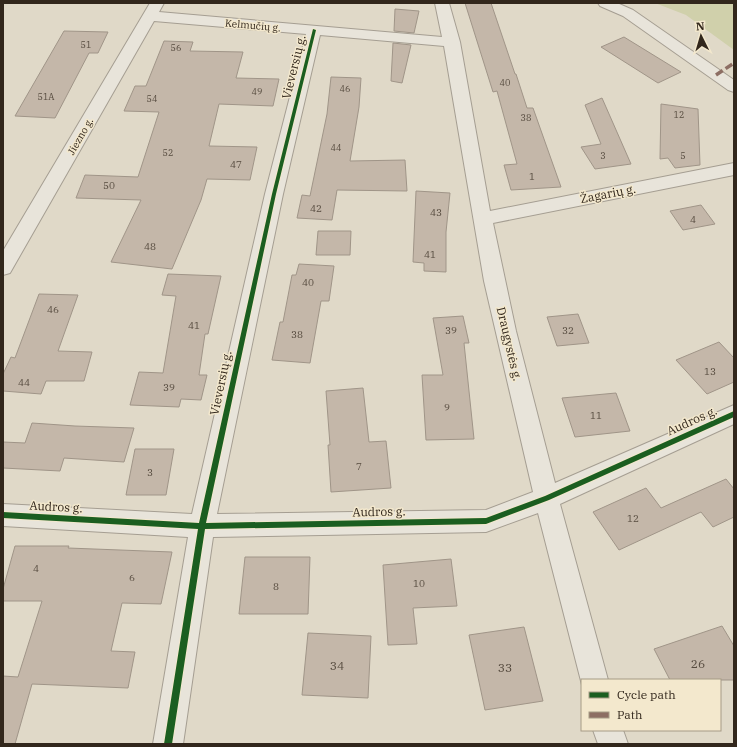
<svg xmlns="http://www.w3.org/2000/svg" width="737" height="747" viewBox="0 0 737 747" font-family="'IBM Plex Serif',serif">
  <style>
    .green { fill: #d0d0ab }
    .building { fill: #c4b7a9; stroke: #a09588 }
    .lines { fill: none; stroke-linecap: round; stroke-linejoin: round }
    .street-casing { stroke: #a59e92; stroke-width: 2 }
    .street { fill: #e8e4da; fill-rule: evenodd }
    .quiet { stroke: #8d6e63; stroke-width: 3.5; stroke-dasharray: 8 3.5; stroke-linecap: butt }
    .cycleway-casing { stroke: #f3e8cd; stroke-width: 2 }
    .cycleway { fill: #1b5e20; fill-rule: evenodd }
    .labels { text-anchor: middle; stroke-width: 3; stroke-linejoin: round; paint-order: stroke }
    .far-number-label { font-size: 9px; fill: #564b3f }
    .far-street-label { font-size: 10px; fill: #32271c; stroke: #f3e8cd }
    .number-label { font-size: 10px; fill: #564b3f }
    .street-label { font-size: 12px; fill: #32271c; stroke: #f3e8cd }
    .near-number-label { font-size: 12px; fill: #564b3f }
  </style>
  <rect width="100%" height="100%" fill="#e0d9c8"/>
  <path class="green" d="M655,3h79v47l-48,-35z"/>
  <path class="building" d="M465,3h26l24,71h1l11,34h6l28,79 -50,3 -7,-25 13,-1 -20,-73 -4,1z
    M395,9l24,2 -5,22 -20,-2z
    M64,31l44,1 -10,21h-9l-34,65 -40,-2z
    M624,37l57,35 -23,11 -57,-36z
    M164,41l29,1 -3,9 53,1 -7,26 43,1 -6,27 -54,-2 -10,42 48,1 -7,33 -43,-1 -6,21 -29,69 -61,-7 30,-62 -65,-2 9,-23 53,2 21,-65 -35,-1 11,-25h11z
    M393,43l18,2 -9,38 -11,-2z
    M331,77l30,1 -2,29 -9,54 55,-1 2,31 -70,-1 -5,30 -35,-2 5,-23 8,1 17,-82z
    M602,98l29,66 -36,5 -14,-22 20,-3 -16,-39z
    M661,104l37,5 2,56 -25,3 -7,-10 -8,1z
    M416,191l34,2 -4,39v40l-22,-1v-8l-11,-1z
    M701,205l14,19 -32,6 -13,-19z
    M318,231h33l-1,24h-34z
    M299,264l35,2 -5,35h-8l-11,62 -38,-3 8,-38h3l9,-47h4z
    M168,274l53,2 -13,58h-3l-6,41h8l-6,25 -20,-1 -2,8 -49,-2 9,-33 24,1 13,-77 -14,-1z
    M39,294l39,1 -20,56 34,1 -8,29h-38l-5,13 -38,-3v-17l8,-17 4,1z
    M578,314l11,29 -32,3 -10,-29z
    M463,316l6,27h-5l10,96 -48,1 -4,-65h21l-10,-57z
    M719,342l15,16v24l-27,12 -31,-34z
    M363,388l6,54 17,-1 5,47 -60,4 -3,-47h2l-4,-54z
    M616,393l14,38 -55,6 -13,-39z
    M32,423l43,3 59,2 -10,34 -60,-4 -4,13 -57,-3v-26l22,1z
    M135,449h39l-8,46h-40z
    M726,479l8,10v28l-21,10 -12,-15 -82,38 -26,-38 53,-24 15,20z
    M15,546h54l-1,2 104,4 -11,52 -39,-1 -11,48 24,1 -7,36 -96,-4 -17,60h-12v-68l15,1 24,-76h-39v-12z
    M245,557h65l-2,57h-69z
    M451,559l6,47 -44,2 4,36 -29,1 -5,-80z
    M722,626l12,20v34h-64l-16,-31z
    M524,627l19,74 -58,9 -16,-75z
    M308,633l63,3 -3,62 -66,-3z"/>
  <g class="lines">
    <g class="street-casing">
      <path id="street" d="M150,3h14l-5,9 283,25 -7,-34h14l11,39 30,169 244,-48v12l-241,48 23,108 39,152 179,-78v19l-174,80 48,176h-26v5l-44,-172 -52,19 -273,5 -30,207h-30l35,-207 -185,-11v-22l189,10 73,-320 41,-160 -152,-13 -144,252 -7,2v-24zM320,35l124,11 40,235 49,211 -47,18 -269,4 66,-320z
        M598,3h19l16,7 101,70v12l-6,-2 -105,-74 -23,-10z
        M593,730h30l5,14h-30z"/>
    </g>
    <use href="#street" class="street"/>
    <path class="quiet" d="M716,75l18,-12"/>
    <g class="cycleway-casing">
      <path id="cycleway" d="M313,29l3,1 -40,164 -70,329 280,-5 59,-22 189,-85v6l-185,83 -63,24 -281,5 -33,215h-8l34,-215 -195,-11v-6l196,11 73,-329z"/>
    </g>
    <use href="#cycleway" class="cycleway"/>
  </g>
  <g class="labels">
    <g class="far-number-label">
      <text x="86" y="48">51</text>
      <text x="176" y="51">56</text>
      <text x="505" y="86">40</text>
      <text x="345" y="92">46</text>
      <text x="257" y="95">49</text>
      <text x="46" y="100">51A</text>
      <text x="152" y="102">54</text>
      <text x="679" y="118">12</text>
      <text x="526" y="121">38</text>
      <text x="336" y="151">44</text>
      <text x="168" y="156">52</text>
      <text x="603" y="159">3</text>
      <text x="683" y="159">5</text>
    </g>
    <g class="far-street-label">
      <text transform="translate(253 25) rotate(5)" y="4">Kelmučių g.</text>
      <text transform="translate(80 136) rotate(-60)" y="4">Jiezno g.</text>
    </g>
    <g class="number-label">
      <text x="236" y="168">47</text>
      <text x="532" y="180">1</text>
      <text x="109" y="189">50</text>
      <text x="316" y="212">42</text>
      <text x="436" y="216">43</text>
      <text x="693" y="223">4</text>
      <text x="150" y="250">48</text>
      <text x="430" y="258">41</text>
      <text x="308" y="286">40</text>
      <text x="53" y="313">46</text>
      <text x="194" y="329">41</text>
      <text x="451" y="334">39</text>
      <text x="568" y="334">32</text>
      <text x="297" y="338">38</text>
      <text x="710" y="375">13</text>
      <text x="24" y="386">44</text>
      <text x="169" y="391">39</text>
      <text x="447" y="411">9</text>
      <text x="596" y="419">11</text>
      <text x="359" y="470">7</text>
      <text x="150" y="476">3</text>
      <text x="633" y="522">12</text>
      <text x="36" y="572">4</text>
      <text x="132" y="581">6</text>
      <text x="419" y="587">10</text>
      <text x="276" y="590">8</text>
    </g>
    <g class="street-label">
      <text transform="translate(294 67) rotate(-76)" y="4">Vieversių g.</text>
      <text transform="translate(608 194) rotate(-11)" y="4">Žagarių g.</text>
      <text transform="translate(509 344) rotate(77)" y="4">Draugystės g.</text>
      <text transform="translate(221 383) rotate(-78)" y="4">Vieversių g.</text>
      <text transform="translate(692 421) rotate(-24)" y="4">Audros g.</text>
      <text transform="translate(56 507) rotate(3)" y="4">Audros g.</text>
      <text transform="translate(379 512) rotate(-1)" y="4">Audros g.</text>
    </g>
    <g class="near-number-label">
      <text x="698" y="668">26</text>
      <text x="337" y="670">34</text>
      <text x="505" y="672">33</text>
    </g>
  </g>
  <rect width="737" height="747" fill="none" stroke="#32271c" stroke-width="8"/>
  <rect x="581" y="679" width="140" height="52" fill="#f3e8cd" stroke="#a69b86"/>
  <rect x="589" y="692" width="20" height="6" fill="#1b5e20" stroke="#a69b86"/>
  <text x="617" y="699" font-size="12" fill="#32271c">Cycle path</text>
  <rect x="589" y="712" width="20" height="6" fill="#8d6e63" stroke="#a69b86"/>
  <text x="617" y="719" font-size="12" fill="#32271c">Path</text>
  <g transform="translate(701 36) rotate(355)" stroke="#f3e8cd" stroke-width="3" paint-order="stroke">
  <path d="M0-3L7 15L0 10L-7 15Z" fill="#32271c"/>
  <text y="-6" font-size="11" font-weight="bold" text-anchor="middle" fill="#32271c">N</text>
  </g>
</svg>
